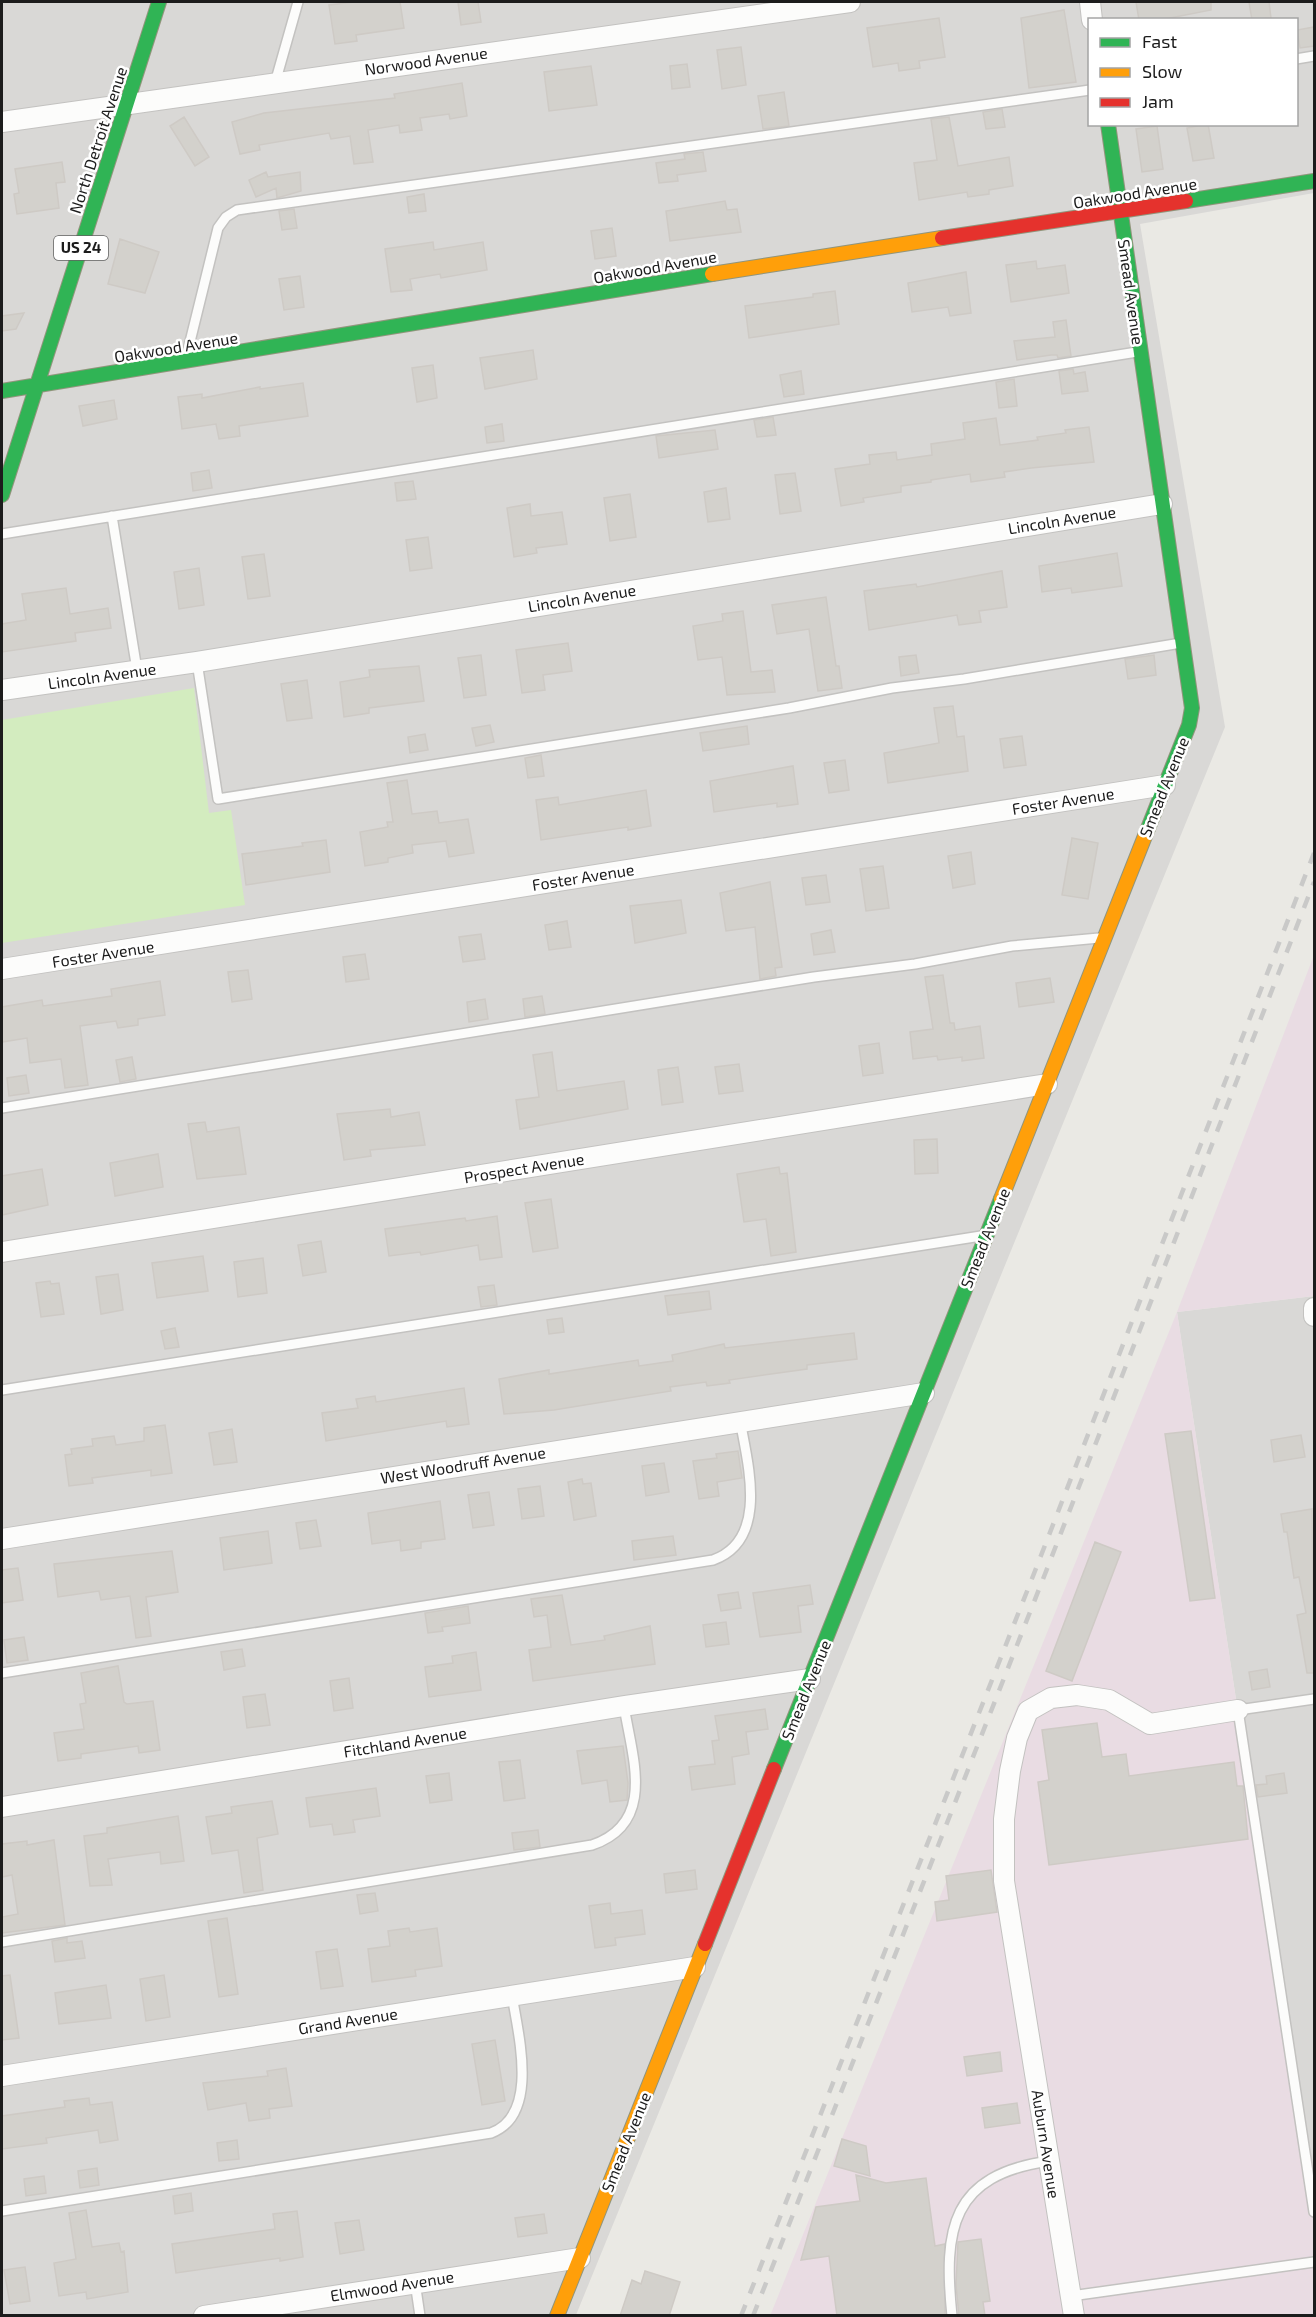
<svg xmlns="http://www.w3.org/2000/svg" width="1316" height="2317" viewBox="0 0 1316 2317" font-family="'Exo 2',sans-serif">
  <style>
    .residential { fill: #d9d8d6; fill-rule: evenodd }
    .industrial { fill: #e9dce3 }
    .grass { fill: #d3ecbf }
    .building { fill: #d3d1cc; stroke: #cecac5; stroke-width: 1.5 }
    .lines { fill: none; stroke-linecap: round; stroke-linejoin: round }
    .lane-casing { stroke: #c3c2c0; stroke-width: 12 }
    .street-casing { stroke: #c3c2c0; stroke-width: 22 }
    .fast-casing { stroke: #91957c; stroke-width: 16 }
    .slow-casing { stroke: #91957c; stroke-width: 16 }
    .jam-casing { stroke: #91957c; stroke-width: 16 }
    .lane { stroke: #fcfcfb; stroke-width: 9 }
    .street { stroke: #fcfcfb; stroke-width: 20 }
    .fast { stroke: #30b455; stroke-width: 14 }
    .slow { stroke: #ff9f0a; stroke-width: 14 }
    .jam { stroke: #e5322d; stroke-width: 14 }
    .rail { stroke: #c9c9c8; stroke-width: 4.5; stroke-dasharray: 12 12; stroke-linecap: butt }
    .labels { text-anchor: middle; stroke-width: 5; stroke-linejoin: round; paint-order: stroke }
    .shield { fill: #fff; stroke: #606060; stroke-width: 1.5 }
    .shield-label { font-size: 15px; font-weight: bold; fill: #1c1c1c }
    .street-label { font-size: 16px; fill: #1c1c1c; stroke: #fff }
  </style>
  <rect width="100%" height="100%" fill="#eae9e4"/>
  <path class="residential" d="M2,2h1312v191l-174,31 85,503 -649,1588 -574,1zM1090,20h206v104h-206z
    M1314,1296v915l-137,-899z"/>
  <path class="industrial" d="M1314,955v341l-137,16 137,899v104l-544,1 407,-1004z"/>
  <path class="grass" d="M194,688l15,125 22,-3 14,95 -243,38v-223z"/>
  <path class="building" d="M354,2h46l4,26 -48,7 1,6 -22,3 -6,-39z
    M458,2h20l3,20 -20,3z
    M1136,2h75v8l-51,10h-21z
    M1249,2h20l2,16 -19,2z
    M1064,10l12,72 -47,6 -8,-70z
    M939,18l6,39 -26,4 1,7 -21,3 -1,-8 -25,4 -6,-39z
    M1314,27v19l-14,2 -3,-18z
    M741,47l5,38 -24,4 -5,-39z
    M687,64l3,23 -18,2 -2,-23z
    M591,66l6,39 -48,6 -5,-39z
    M462,83l5,33 -17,3 -1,-5 -29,4 2,12 -22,3 -1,-8 -31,5 5,32 -19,2 -4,-28 -19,3 -2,-6 -70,12 1,5 -20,4 -8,-32 32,-9 131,-15 -1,-4z
    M784,92l5,34 -26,3 -5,-33z
    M1002,109l3,18 -19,2 -3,-17z
    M184,117l25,40 -14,9 -25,-40z
    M949,117l9,49 51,-9 4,29 -24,4v4l-21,3 -1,-5 -48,8 -5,-37 23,-3 -6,-41z
    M1208,124l6,34 -21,3 -6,-33z
    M1157,126l6,43 -21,3 -6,-43z
    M703,152l3,19 -29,4 1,6 -19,2 -3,-20 29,-4 -1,-5z
    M62,162l3,20 -9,1 3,25 -42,6 -3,-20 5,-1 -4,-24z
    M266,172l2,5 32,-5 1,19 -24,7 -1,-10 -20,9 -7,-17z
    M424,194l2,17 -17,2 -2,-16z
    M725,201l2,9 10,-1 4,23 -71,9 -4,-30z
    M294,209l3,19 -15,2 -3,-19z
    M612,228l4,28 -21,3 -4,-28z
    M120,239l39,13 -14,41 -37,-9z
    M433,242l1,8 49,-8 4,28 -46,8 -1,-4 -30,5 2,11 -21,2 -6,-43z
    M1036,261l1,8 28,-4 4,28 -58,9 -5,-37z
    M966,272l5,41 -21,3 -2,-9 -36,5 -4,-29z
    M300,276l4,31 -20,3 -5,-31z
    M835,291l4,33 -90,14 -4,-32 68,-9v-3z
    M24,313l-8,16 -14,2v-15z
    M1066,320l5,36 -13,2 -1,-3h-6l-34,5 -3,-19 41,-4 -2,-15z
    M533,350l4,29 -52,10 -5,-31z
    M433,365l4,33 -20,4 -5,-34z
    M1073,369l1,5 11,-2 3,19 -26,3 -3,-23z
    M801,371l3,23 -20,3 -4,-22z
    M1014,379l3,27 -18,2 -3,-26z
    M303,383l5,33 -69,10 1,10 -21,3 -3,-15 -34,5 -4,-32 24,-3v4l58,-11v2z
    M114,400l3,19 -34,7 -4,-20z
    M773,417l3,18 -19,2 -3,-17z
    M996,418l4,27 38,-5 -1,-3 29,-4 -1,-3 24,-3 5,35 -63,6 -27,4 1,5 -34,5 -1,-8 -39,6v2l-30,4v6l-38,6 1,4 -23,4 -6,-37 35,-5 -1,-9 27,-3 1,8 35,-5 -1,-11 34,-5 -2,-16z
    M502,424l2,17 -17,2 -2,-16z
    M715,430l3,19 -59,9 -3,-22z
    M209,470l3,18 -19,3 -2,-18z
    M795,473l6,38 -21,3 -5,-39z
    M413,481l3,18 -19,2 -2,-18z
    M726,488l4,31 -22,3 -4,-30z
    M630,494l6,43 -26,4 -6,-43z
    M530,504l1,12 31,-4 5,32 -31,4 1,5 -23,4 -7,-49z
    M428,537l4,31 -22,3 -4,-31z
    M1117,553l5,33 -50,7 -1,-5 -29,4 -3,-26z
    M264,554l6,42 -22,3 -6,-42z
    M199,568l5,37 -25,4 -5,-37z
    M1002,571l5,36 -28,4 2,11 -22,3 -2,-10 -88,15 -5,-39 52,-7 1,3z
    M66,588l4,26 38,-6 3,20 -36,5 1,8 -74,11v-28l24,-4 -4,-26z
    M826,597l10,69h3l3,22 -24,3 -9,-62 -32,5 -5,-29z
    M743,611l8,61 21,-2 3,22 -48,3 -5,-38 -24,3 -5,-34 30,-5 -1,-7z
    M568,643l4,28 -29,4 2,15 -23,3 -6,-43z
    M481,655l5,40 -22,3 -6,-40z
    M916,655l3,18 -18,3 -2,-19z
    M1154,655l2,20 -28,4 -3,-20z
    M419,666l5,35 -55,7v5l-25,4 -4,-35 30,-5 -1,-7z
    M307,680l5,38 -25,3 -6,-37z
    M953,706l4,31 7,-1 4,35 -80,12 -4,-30 55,-10 -5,-35z
    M490,725l4,17 -18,4 -4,-18z
    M747,726l2,18 -46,7 -3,-18z
    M425,734l3,16 -18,3 -2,-16z
    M1022,736l4,29 -22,3 -4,-29z
    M541,755l3,21 -16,2 -3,-20z
    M845,760l4,30 -20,3 -5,-30z
    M793,766l5,38 -21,3v-4l-63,9 -4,-31z
    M407,780l5,34 25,-3 2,12 29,-4 6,34 -25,4 -3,-16 -34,4 1,8 -25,5v4l-23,4 -5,-34 28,-5 -1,-5h6l-6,-39z
    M646,790l5,36 -23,4v-3l-87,13 -5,-40 22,-3 1,8z
    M1072,838l26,5 -10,56 -26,-4z
    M326,840l4,32 -84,13 -4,-31 61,-8 -1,-3z
    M971,852l4,32 -22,4 -5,-32z
    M883,866l6,42 -23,3 -6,-42z
    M826,875l4,27 -24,3 -4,-27z
    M770,882l12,85 -7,1 1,8 -16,3 -5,-52 -29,4 -6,-38z
    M681,900l5,33 -51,10 -5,-37z
    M567,921l4,26 -22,3 -4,-25z
    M831,930l4,22 -21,3 -3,-21z
    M481,934l4,25 -22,3 -4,-25z
    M365,954l4,25 -23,3 -3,-25z
    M248,970l4,29 -20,3 -4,-30z
    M943,975l7,48h4l1,7 25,-4 4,32 -22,3v-4l-24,3 -1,-4 -24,3 -3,-27 23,-3 -8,-52z
    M1050,978l4,24 -35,5 -3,-24z
    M160,981l5,34 -27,4v6l-20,3 -2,-7 -36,5 8,59 -23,3 -4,-29 -31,4 -3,-25 -25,4v-35l40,-7 1,6 69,-10 -1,-7z
    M542,996l3,18 -20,3 -2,-18z
    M485,999l3,20 -19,3 -2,-20z
    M879,1043l4,30 -20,3 -4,-30z
    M552,1052l5,39 67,-10 4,28 -108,20 -4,-29 23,-3 -6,-42z
    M132,1057l4,22 -16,3 -4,-22z
    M739,1064l4,27 -24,3 -4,-27z
    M678,1067l5,35 -21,3 -4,-35z
    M26,1075l3,18 -20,3 -2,-18z
    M390,1109l1,8 28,-5 6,33 -55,5 1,6 -27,4 -7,-46z
    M205,1122l2,10 32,-5 7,47 -49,5 -9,-55z
    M937,1139l1,34 -23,1 -1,-34z
    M158,1154l5,33 -48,9 -5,-33z
    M779,1167l1,7 7,-1 9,79 -25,4 -5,-37 -22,3 -7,-48z
    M42,1169l6,36 -46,10v-39z
    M551,1199l7,49 -25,4 -8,-49z
    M497,1216l5,41 -22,3 -2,-15 -57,10 -1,-3 -31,4 -4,-27 80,-11 1,3z
    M321,1241l5,31 -23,4 -5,-31z
    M203,1256l5,35 -51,7 -5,-35z
    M263,1258l4,35 -29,4 -4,-35z
    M118,1274l5,36 -22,4 -5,-37z
    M50,1281l1,3 8,-1 5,31 -23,3 -5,-34z
    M494,1285l3,20 -16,2 -3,-20z
    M709,1291l2,18 -43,6 -3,-19z
    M562,1318l2,14 -15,2 -2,-14z
    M175,1328l4,19 -14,2 -4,-18z
    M854,1333l3,26 -50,6v4l-78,11 1,3 -23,3 -1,-4 -36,5 1,4 -117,19 -50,4 -5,-35 50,-9v4l89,-14 1,6 34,-5 -1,-6 52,-11 1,4z
    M464,1388l5,36 -22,3 -1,-6 -120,20 -4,-28 36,-5 -2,-9 19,-3 1,6z
    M165,1425l7,48 -21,3v-6l-59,8 1,5 -24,3 -4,-31 7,-1 -1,-5 22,-3 -1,-7 22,-3 2,9 28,-4v-13z
    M232,1429l5,33 -23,3 -5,-32z
    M1191,1431l24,167 -25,3 -25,-167z
    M1301,1435l4,22 -31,5 -3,-22z
    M738,1451l4,27 -25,4 2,14 -20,3 -6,-38 24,-3 -1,-4z
    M664,1463l5,29 -23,4 -4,-30z
    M582,1479l1,5 8,-1 5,33 -22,4 -6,-38z
    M540,1486l4,30 -22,3 -4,-30z
    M489,1492l5,33 -21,3 -5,-33z
    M440,1501l5,38 -24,3v6l-20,3 -1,-11 -28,4 -4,-31z
    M1312,1509l2,164h-7l-10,-58 9,-2 -7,-36 -5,1 -7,-46h-3l-3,-18z
    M316,1520l5,26 -21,3 -4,-26z
    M268,1531l4,32 -48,7 -4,-32z
    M673,1536l3,19 -42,5 -2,-19z
    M1095,1542l26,10 -49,129 -26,-10z
    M172,1551l6,41 -32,5 5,39 -15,2 -6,-42 -29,4 -2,-9 -41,6 -4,-33z
    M18,1568l5,32 -21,3v-33z
    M810,1585l3,19 -15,2 3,26 -41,5 -7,-44z
    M738,1592l3,16 -20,3 -3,-16z
    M562,1595l9,50 34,-5 -1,-4 46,-10 5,38 -122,17 -4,-31 22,-3 -4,-32 -13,2 -3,-18z
    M468,1606l2,17 -28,4 1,4 -15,2 -3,-20z
    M726,1622l3,22 -23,3 -3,-22z
    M24,1637l4,23 -21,3 -3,-23z
    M242,1649l3,17 -21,4 -3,-18z
    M476,1652l5,38 -52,7 -4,-30 28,-4 -1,-7z
    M118,1666l6,36 3,2 26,-3 7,49 -21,3 -1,-7 -57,8v4l-23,3 -4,-28 30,-4 -4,-25 6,-1 -5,-30z
    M1267,1669l3,18 -18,3 -3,-18z
    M349,1678l4,30 -19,3 -4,-30z
    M265,1694l5,31 -23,3 -4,-31z
    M765,1709l3,20 -22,3 3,22 -17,3 3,27 -43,6 -3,-23 26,-3 -3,-23 7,-1 -4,-24z
    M1097,1723l5,34 24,-3 3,22 105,-14 3,24h6l5,53 -199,26 -11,-83 11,-2 -7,-50z
    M623,1746l5,37 -1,17 -17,2 -3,-22 -25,4 -5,-33z
    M520,1760l5,38 -21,3 -5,-39z
    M449,1773l3,27 -22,3 -4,-27z
    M1284,1773l3,20 -29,4 -2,-12 11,-1 -1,-8z
    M376,1788l4,28 -27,4 2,12 -21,3 -2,-11 -22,3 -4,-29z
    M272,1801l6,33 -21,4 6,52 -19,3 -6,-43 -26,4 -6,-37 26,-4 -1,-6z
    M178,1816l6,45 -23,3 -1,-12 -52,7 4,26 -22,1 -6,-50 23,-3v-5z
    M538,1830l2,17 -26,3 -2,-17z
    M54,1840l11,85 -63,8v-16l16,-3 -6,-39 -10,2v-33l25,-3v4z
    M695,1870l2,19 -31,4 -2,-19z
    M991,1870l6,42 -60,9 -2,-19 14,-2 -3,-24z
    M375,1893l3,18 -18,3 -3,-19z
    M610,1903l1,11 31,-4 3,24 -30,4 1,7 -21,3 -6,-42z
    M227,1918l11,76 -19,3 -11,-76z
    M409,1928l1,4 27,-4 5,38 -27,4 1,6 -44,6 -4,-33 22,-3 -2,-15z
    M67,1938v5l15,-2 3,17 -30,4 -3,-21z
    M337,1949l6,37 -22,3 -5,-37z
    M10,1975l9,63 -17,2v-64z
    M164,1975l6,42 -24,4 -6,-42z
    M106,1985l5,33 -52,6 -4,-31z
    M495,2040l10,61 -23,4 -10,-61z
    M1000,2052l2,19 -35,5 -3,-19z
    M286,2068l6,38 -23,3 1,9 -21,3 -3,-18 -38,7 -5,-27 65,-7 -1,-5z
    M89,2098l1,7 22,-3 6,38 -18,3 -2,-13 -52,8 1,5 -45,6v-33l63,-9 -1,-6z
    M1017,2103l3,20 -35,5 -3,-20z
    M842,2139l24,7 4,30 -36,-10z
    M237,2140l2,19 -20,2 -2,-18z
    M97,2168l2,17 -19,3 -2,-17z
    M856,2175l30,8 40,-5 9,68 10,-2v72h-108l-8,-60 -28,4 15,-53 44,-6z
    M44,2176l2,17 -20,3 -2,-17z
    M191,2193l2,18 -18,3 -2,-18z
    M86,2210l6,37 27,-4 2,9 3,-1 4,41 -41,7 -1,-7 -27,4 -5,-33 22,-4 -7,-46z
    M297,2211l6,46 -23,4v-3l-104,15 -4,-29 103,-15 -2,-15z
    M544,2214l3,19 -29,4 -3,-19z
    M359,2220l5,30 -24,4 -5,-31z
    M981,2239l9,62 -7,1 2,14h-26l-3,-31 2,-43z
    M25,2267l5,34 -20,3 -6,-34z
    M645,2271l35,11 -11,34h-49l12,-36 9,4z"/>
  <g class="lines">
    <g class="lane-casing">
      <path id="lane" d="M1296,59l18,-3
        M275,83l23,-81
        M186,358l32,-130 8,-11 11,-7 853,-120
        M112,516l25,154
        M2,534l1135,-182
        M197,662l21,137 571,-91 103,-20 72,-9 217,-36
        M2,1108l812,-131 101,-13 97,-18 87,-8
        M2,1390l979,-154
        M2,1673l711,-113c56,-20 35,-95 27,-140
        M1314,1699l-76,11 76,502
        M2,1942l590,-97c65,-22 40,-88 32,-139
        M2,2211l489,-78c49,-18 27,-99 21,-138
        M415,2282l5,34
        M1071,2296l243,-34
        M952,2316c-9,-87 -1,-141 97,-155"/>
    </g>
    <g class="street-casing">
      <path id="street" d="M1090,2l2,18
        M2,122l848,-120
        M2,690l195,-28 965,-158
        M2,969l1163,-184
        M2,1252l1045,-168
        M1314,1308v8
        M2,1539l922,-146
        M2,1807l622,-101 186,-27
        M2,2076l693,-109
        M204,2316l376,-58
        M1074,2316l-70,-435v-62l6,-48 7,-33 11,-27 23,-13 26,-3 32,5 41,24 88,-14"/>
    </g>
    <g class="fast-casing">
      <path id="fast" d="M1108,124l84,584 -3,17 -42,106
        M1186,201l128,-20
        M2,391l710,-117
        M2,495l157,-493
        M774,1769l227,-570"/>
    </g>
    <g class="slow-casing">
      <path id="slow" d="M712,274l230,-36
        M1001,1199l146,-368
        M557,2316l148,-372"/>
    </g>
    <g class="jam-casing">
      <path id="jam" d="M942,238l244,-37
        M705,1944l69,-175"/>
    </g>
    <use href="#lane" class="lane"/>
    <use href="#street" class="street"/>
    <use href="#fast" class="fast"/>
    <use href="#slow" class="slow"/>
    <use href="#jam" class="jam"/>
    <path class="rail" d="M741,2316l294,-745 279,-718
      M753,2316l292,-742 269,-692"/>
  </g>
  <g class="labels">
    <rect class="shield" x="54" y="236" width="54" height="24" rx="4.5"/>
    <g class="shield-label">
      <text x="81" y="253">US 24</text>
    </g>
    <g class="street-label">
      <text transform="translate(426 61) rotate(-8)" y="6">Norwood Avenue</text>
      <text transform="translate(98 140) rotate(-72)" y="6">North Detroit Avenue</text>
      <text transform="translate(1135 193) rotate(-9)" y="6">Oakwood Avenue</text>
      <text transform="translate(655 267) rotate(-10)" y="6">Oakwood Avenue</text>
      <text transform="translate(1131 292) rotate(82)" y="6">Smead Avenue</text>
      <text transform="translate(176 347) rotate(-9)" y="6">Oakwood Avenue</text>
      <text transform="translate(1062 520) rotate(-9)" y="6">Lincoln Avenue</text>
      <text transform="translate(582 598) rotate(-9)" y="6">Lincoln Avenue</text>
      <text transform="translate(102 676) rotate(-8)" y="6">Lincoln Avenue</text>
      <text transform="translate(1164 787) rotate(-68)" y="6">Smead Avenue</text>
      <text transform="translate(1063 801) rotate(-9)" y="6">Foster Avenue</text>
      <text transform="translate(583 877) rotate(-9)" y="6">Foster Avenue</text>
      <text transform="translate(103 954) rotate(-9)" y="6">Foster Avenue</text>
      <text transform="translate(524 1168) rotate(-9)" y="6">Prospect Avenue</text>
      <text transform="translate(985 1238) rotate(-68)" y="6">Smead Avenue</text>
      <text transform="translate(463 1465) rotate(-9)" y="6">West Woodruff Avenue</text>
      <text transform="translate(806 1690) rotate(-68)" y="6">Smead Avenue</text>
      <text transform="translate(405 1742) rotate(-9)" y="6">Fitchland Avenue</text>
      <text transform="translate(348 2021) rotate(-9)" y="6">Grand Avenue</text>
      <text transform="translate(626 2142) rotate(-68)" y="6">Smead Avenue</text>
      <text transform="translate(1046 2144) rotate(81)" y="6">Auburn Avenue</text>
      <text transform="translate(392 2286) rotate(-9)" y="6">Elmwood Avenue</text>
    </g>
  </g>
  <rect width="1316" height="2317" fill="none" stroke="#1c1c1c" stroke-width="6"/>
  <rect x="1088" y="18" width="210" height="108" fill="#ffffff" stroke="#a4a4a4" stroke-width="1.5"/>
  <rect x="1100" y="38" width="30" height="9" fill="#30b455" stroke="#a4a4a4" stroke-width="1.5"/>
  <text x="1142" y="48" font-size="18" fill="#1c1c1c">Fast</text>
  <rect x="1100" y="68" width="30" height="9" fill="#ff9f0a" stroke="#a4a4a4" stroke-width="1.5"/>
  <text x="1142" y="78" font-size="18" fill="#1c1c1c">Slow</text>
  <rect x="1100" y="98" width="30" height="9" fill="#e5322d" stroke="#a4a4a4" stroke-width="1.5"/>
  <text x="1142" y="108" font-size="18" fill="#1c1c1c">Jam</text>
</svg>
